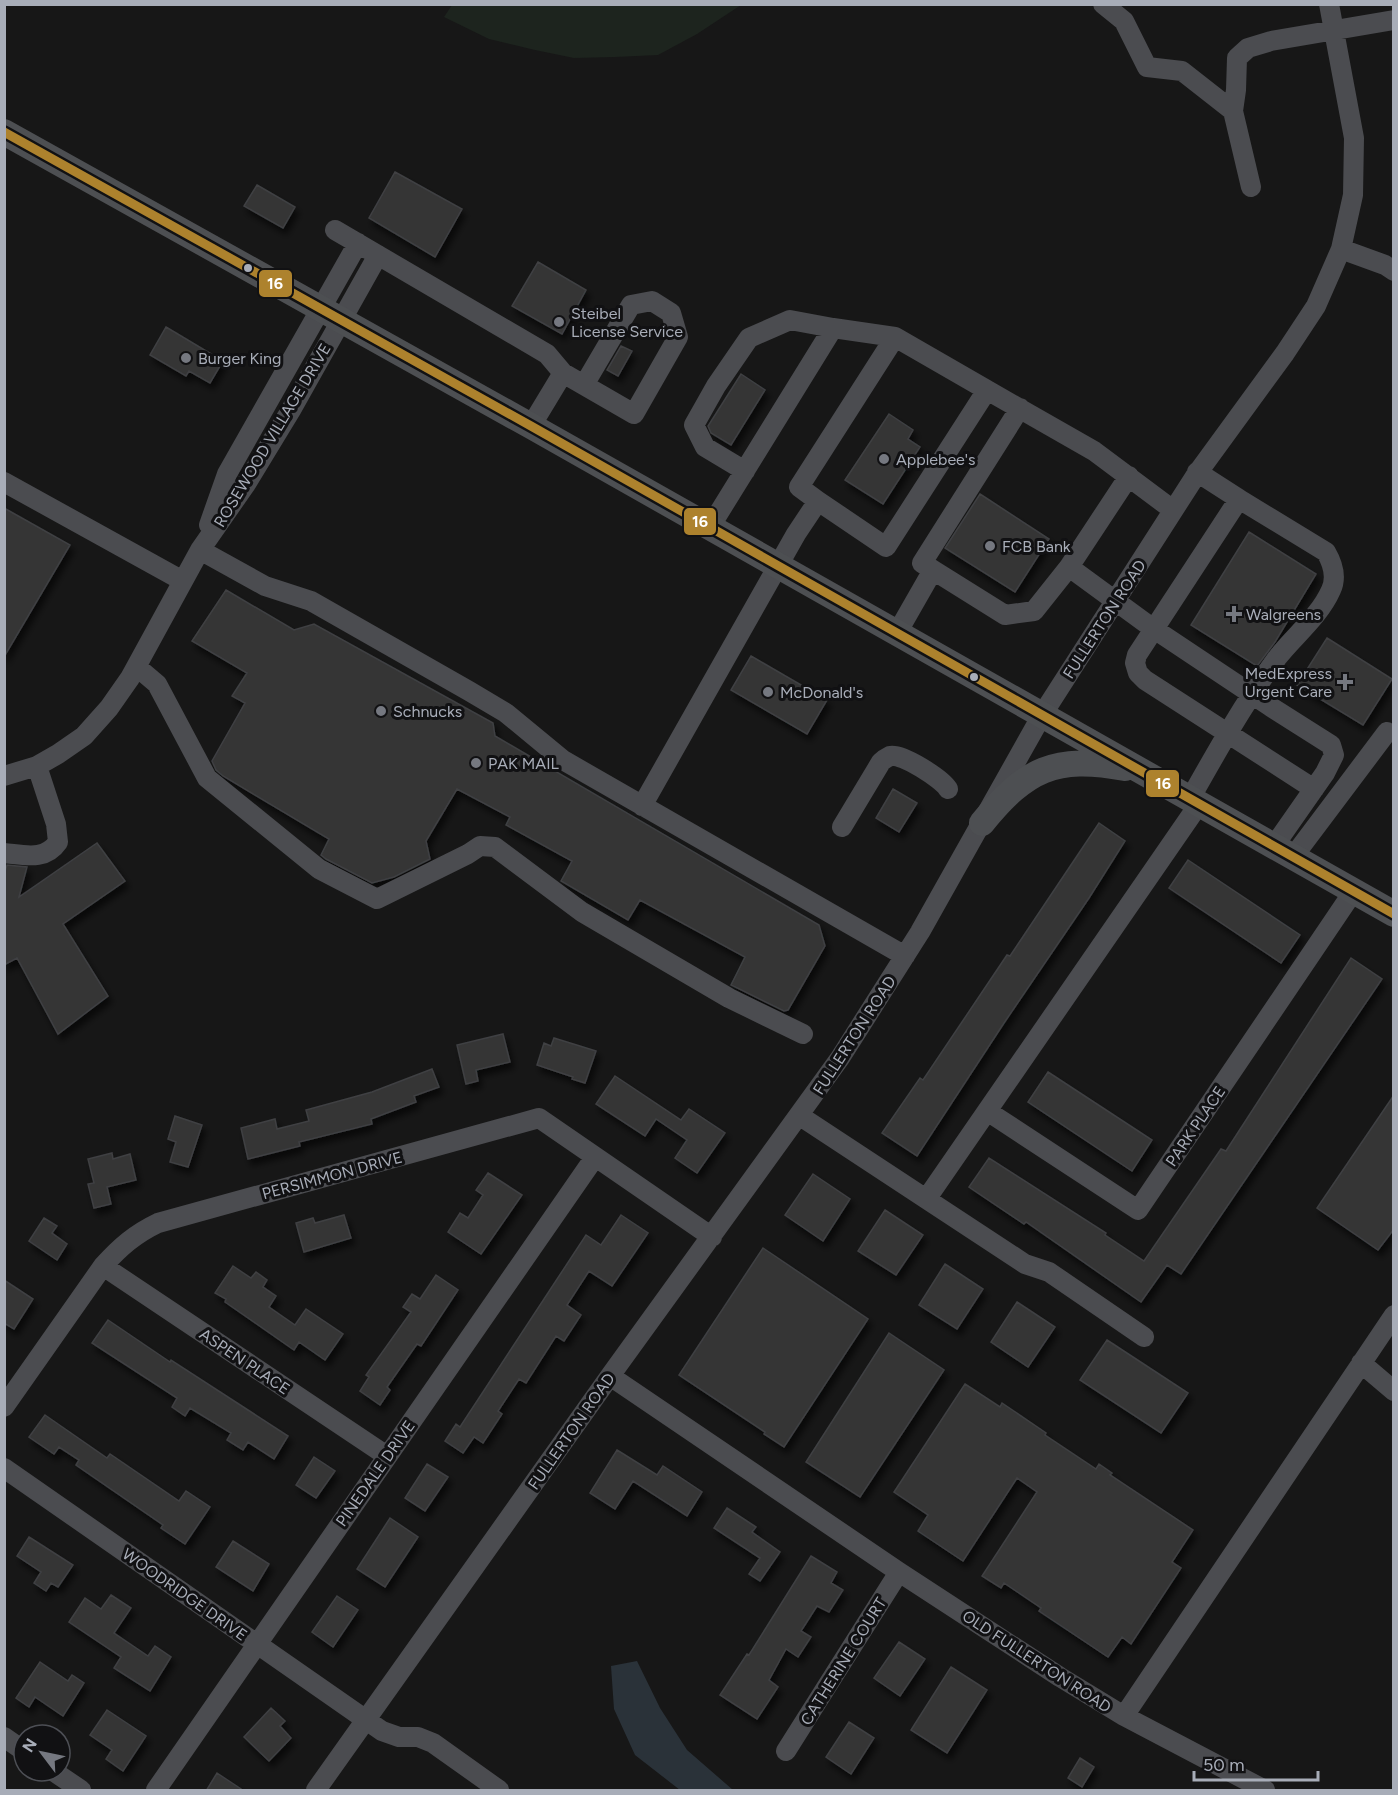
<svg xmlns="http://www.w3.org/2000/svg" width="1398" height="1795" viewBox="0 0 1398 1795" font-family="Figtree,sans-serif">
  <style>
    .green { fill: #1d241e }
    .water { fill: #2a3239 }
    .building { fill: #353536; stroke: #3f4043; stroke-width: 1.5; filter: url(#shadow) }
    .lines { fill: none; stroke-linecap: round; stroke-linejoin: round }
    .minor { stroke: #4b4c50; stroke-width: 20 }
    .major { stroke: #4d4f52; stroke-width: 26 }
    .bus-1-casing { stroke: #111113; stroke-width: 14 }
    .bus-1 { stroke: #ad822d; stroke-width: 9 }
    .bus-dot { fill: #a8adb8; stroke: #111113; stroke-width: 2 }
    .poi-dot { fill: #757880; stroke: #111113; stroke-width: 2 }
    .labels { text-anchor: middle; stroke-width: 6; stroke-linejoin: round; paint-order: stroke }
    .poi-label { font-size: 16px; fill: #a8adb8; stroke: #111113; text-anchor: start }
    .street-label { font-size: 16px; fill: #a8adb8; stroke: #111113 }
    .line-badge { stroke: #111113; stroke-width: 2 }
    .badge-label { font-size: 16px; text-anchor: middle; font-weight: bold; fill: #fff }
  </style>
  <defs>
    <filter id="shadow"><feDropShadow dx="3.5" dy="6" stdDeviation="3" flood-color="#0009"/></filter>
  </defs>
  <rect width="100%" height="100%" fill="#171717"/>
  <path class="green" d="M452,5v-1l289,1 -44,29 -39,21 -43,2 -41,1 -39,-8 -46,-11 -45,-22z"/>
  <path class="water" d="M637,1661l23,47 27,42 46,40h-53l-45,-35 -21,-46 -3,-43z"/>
  <path class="building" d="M395,172l67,37 -27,48 -66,-39z
    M257,185l38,22 -12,21 -39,-22z
    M538,262l48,28 -24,44 -50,-28z
    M166,327l57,34 -13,22 -21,-12 -3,5 -36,-21z
    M621,346l11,5 -14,25 -11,-6z
    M741,374l24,16 -34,55 -20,-12 -3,-7z
    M889,414l24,16 -5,9 12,8 -37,57 -38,-24z
    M980,494l69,45 -34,53 -70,-44z
    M4,508l66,37 -66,112z
    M1249,532l67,42 -41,68 -18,24 -66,-41z
    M226,590l68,40 20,-6 179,99 2,13 324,189 6,21 -37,64 -4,1 -53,-26 14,-28 -105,-57 -12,20 -67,-39 11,-20 -66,-36 4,-8 -53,-28 -31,52 4,18 -36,18 -22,6 -46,-24 -5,-4 8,-16 -106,-63 -7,-6 -4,-9 33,-58 -13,-7 15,-23 -55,-32z
    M1327,638l65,41 -29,46 -66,-40z
    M751,656l76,44 -20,34 -76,-44z
    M893,789l24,14 -18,29 -23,-14z
    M1099,823l26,18 -36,57 -85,125 -87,133 -35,-23 38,-55 3,2 84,-125 3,1z
    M97,843l28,38 -62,43 45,72 -50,38 -41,-76 -13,7v-90l3,-10 20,2 -8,30z
    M1188,860l112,75 -19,28 -112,-75z
    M1351,958l31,21 -201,295 -14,-9 -26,37 -115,-80 -2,2 -55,-37 20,-29 117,75 -1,2 39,26 77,-112 5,2z
    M503,1034l7,28 -34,8 2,11 -12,3 -9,-39z
    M554,1038l42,13 -11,32 -13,-4 1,-2 -36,-12 7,-22 7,3z
    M432,1069l7,18 -25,9 2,6 -45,17 1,5 -73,18 1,4 -52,13 -7,-31 34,-9 2,10 32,-8 -3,-11 66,-18z
    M1048,1072l104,68 -20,31 -104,-69z
    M615,1076l66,44 8,-11 36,24 -28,40 -22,-15 12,-18 -31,-21 -11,17 -49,-32z
    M1394,1095v134l-16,21 -61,-42z
    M175,1116l27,9 -14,42 -18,-5 6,-20 -8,-3z
    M112,1153l1,6 17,-5 6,26 -29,7 4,17 -17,4 -6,-24 6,-1 -6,-24z
    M488,1173l34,22 -41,59 -33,-22 12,-19 8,5 15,-23 -7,-5z
    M813,1174l37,25 -27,42 -38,-26z
    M885,1210l38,25 -27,40 -38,-24z
    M344,1215l7,23 -47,14 -8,-29 17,-5 2,5z
    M621,1215l27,18 -36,53 -23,-15 -22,34 14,10 -17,26 -8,-5 -30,47 -7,-4 -21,32 4,3 -19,29 -9,-6 -11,16 -18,-12 11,-17 4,3 126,-192 15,10z
    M44,1218l13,8 -5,7 15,11 -10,16 -28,-19z
    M763,1248l105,71 -84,128 -20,-13 1,-2 -86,-57z
    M945,1264l38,25 -26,40 -38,-24z
    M233,1266l18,12 5,-6 11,8 -4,7 13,9 -7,11 26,18 11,-16 37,25 -18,26 -26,-18 -5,8 -69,-48 1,-3 -11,-6z
    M436,1275l22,15 -37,56 -4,-2 -30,43 3,3 -10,15 -20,-14 9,-14 -3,-2 45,-63 -8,-5 9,-13 8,5z
    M4,1280l29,19 -19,30 -10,-6z
    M1017,1302l38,25 -27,40 -37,-25z
    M108,1320l62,42 1,-2 117,76 -14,23 -26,-17 -5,8 -16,-10 4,-7 -41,-25 -5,8 -13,-9 5,-9 -85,-55z
    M889,1333l55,37 -84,127 -54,-35z
    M1107,1340l81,53 -27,40 -81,-53z
    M965,1384l35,23 2,-4 44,30 -1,2 51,34 3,-5 13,9 -2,2 83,55 -21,32 9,6 -50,76 -9,-7 -14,20 -69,-46 2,-3 -37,-25 -3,5 -19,-12 55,-84 -20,-14 -54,83 -45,-30 10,-16 -34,-23z
    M45,1415l62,43 3,-4 69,47 7,-10 24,16 -25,37 -24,-16 2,-3 -87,-60 3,-5 -20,-13 -5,7 -25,-17z
    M617,1450l40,25 6,-9 39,26 -15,24 -54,-35 -18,28 -25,-16z
    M314,1457l21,14 -19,27 -20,-13z
    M427,1464l21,13 -23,34 -20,-13z
    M727,1508l29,19 -4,5 28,20 -20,29 -11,-7 11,-16 -46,-30z
    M390,1518l28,19 -33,50 -28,-18z
    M29,1537l44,28 -15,22 -7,-4 -5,8 -12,-8 7,-11 -24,-16z
    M233,1541l36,23 -16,27 -37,-24z
    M811,1556l26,16 -6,11 12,7 -14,22 -12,-6 -16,25 10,6 -13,20 -12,-8 -17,31 9,7 -21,32 -37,-24 27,-41 2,1z
    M111,1595l20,13 -17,25 34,23 7,-10 16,11 -21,34 -36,-23 7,-11 -52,-35 16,-24 16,11z
    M337,1596l21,14 -25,37 -21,-15z
    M899,1642l26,17 -25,37 -26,-18z
    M40,1662l28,19 4,-6 12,8 -21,33 -28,-19 -6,10 -13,-9z
    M951,1667l36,23 -40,63 -36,-23z
    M271,1708l14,13 -5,5 11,12 -22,23 -25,-24z
    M107,1710l39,26 -23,35 -17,-12 6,-9 -22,-15z
    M849,1722l25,16 -23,36 -25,-17z
    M1080,1758l14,9 -12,20 -14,-9z
    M217,1773l27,18h-38z"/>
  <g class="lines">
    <path class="minor" d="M1103,4l21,17 23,46 35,4 51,40
      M1329,4l25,134 -1,57 -12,54 44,16 9,6
      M1251,187l-18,-76 3,-21 1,-32 11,-10 23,-7 123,-21
      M335,230l212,124 16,19 71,41 44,-77 -7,-24 -19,-12 -21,4 -47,80
      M987,390l107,61 79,59
      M531,426l32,-53
      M745,471l-40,-24 -11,-22 22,-39 33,-48 41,-18 43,8
      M1197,472l42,27
      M4,482l179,99
      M818,501l-19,-14 96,-150
      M209,525l18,-51 131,-231
      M200,550l65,36 46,15 158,90 37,22 57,47 342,196
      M1069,567l60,-91
      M933,570l-11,-7 98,-155
      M897,633l36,-63 72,45 29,-4 35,-44 82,60 120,80 60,38 3,10 -9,18 -51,73
      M137,667l20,17 50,94 112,91 58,30 91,-45 12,-8 15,1 87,65 147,86 74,36
      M4,776l33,-10 21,-12 26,-18 25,-28 21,-30 70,-128 46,-66 45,-74 87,-155
      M1190,799c27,-48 54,-96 87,-141 17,-22 42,-41 54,-68 6,-13 2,-26 -5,-38l-87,-53 -102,156 -2,8 3,10 7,7 169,109
      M642,806l154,-272 22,-33 68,46 101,-157 -92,-53 -62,-9 -123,199
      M842,827l39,-65c1,-1 7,-5 9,-6 12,-3 52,23 58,33
      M4,853c21,2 41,8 54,-11l-2,-18 -19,-58
      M1293,857l94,-125
      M987,1111l151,99 215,-318
      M800,1116l225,148 24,8 95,65
      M927,1198l272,-394
      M103,1266l284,190
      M1361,1363l33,28
      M610,1376l289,196 161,105 64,39 141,74
      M4,1407l99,-141c17,-19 32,-32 55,-43l381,-105 173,119
      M4,1468l378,263 17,6h19l15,6 66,47
      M1124,1716l270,-401
      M4,1737l20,14
      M786,1751l113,-179
      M53,1771l28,19
      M156,1790l439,-633
      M316,1790l294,-414 230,-318 80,-126 122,-217 154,-240 89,-122 31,-47 25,-57"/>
    <path class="major" d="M4,132l527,294 863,488
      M982,823c44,-54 73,-68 143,-55"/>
    <g class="bus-1-casing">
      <path id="bus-1" d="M4,132l527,294 863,488"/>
    </g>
    <use href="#bus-1" class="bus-1"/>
  </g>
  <g class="bus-dot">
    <circle cx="248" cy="268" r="5"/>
    <circle cx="974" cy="677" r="5"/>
  </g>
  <g class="poi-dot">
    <circle cx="559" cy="322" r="6"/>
    <circle cx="186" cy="358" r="6"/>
    <circle cx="884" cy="459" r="6"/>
    <circle cx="990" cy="546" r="6"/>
    <path d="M1231 605h6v6h6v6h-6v6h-6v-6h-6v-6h6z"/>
    <path d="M1342 673h6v6h6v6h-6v6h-6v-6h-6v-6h6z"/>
    <circle cx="768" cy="692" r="6"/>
    <circle cx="381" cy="711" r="6"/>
    <circle cx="476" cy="763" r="6"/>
  </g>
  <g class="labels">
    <g class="poi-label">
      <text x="571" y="319">Steibel<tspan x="571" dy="18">License Service</tspan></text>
      <text x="198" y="364">Burger King</text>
      <text x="896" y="465">Applebee's</text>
      <text x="1002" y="552">FCB Bank</text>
      <text x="1246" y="620">Walgreens</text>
      <text x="1332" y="679" text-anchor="end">MedExpress<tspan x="1332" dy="18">Urgent Care</tspan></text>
      <text x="780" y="698">McDonald's</text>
      <text x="393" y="717">Schnucks</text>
      <text x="488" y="769">PAK MAIL</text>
    </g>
    <g class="street-label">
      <text transform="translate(272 435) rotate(-59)" y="6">ROSEWOOD VILLAGE DRIVE</text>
      <text transform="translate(1104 619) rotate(-57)" y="6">FULLERTON ROAD</text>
      <text transform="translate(854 1035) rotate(-57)" y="6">FULLERTON ROAD</text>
      <text transform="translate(1195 1126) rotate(-56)" y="6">PARK PLACE</text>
      <text transform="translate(332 1175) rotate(-15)" y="6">PERSIMMON DRIVE</text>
      <text transform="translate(245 1361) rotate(34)" y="6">ASPEN PLACE</text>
      <text transform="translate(571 1431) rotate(-55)" y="6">FULLERTON ROAD</text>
      <text transform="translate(375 1473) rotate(-55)" y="6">PINEDALE DRIVE</text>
      <text transform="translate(185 1594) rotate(35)" y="6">WOODRIDGE DRIVE</text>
      <text transform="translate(843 1661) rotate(-58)" y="6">CATHERINE COURT</text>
      <text transform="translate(1037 1661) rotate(33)" y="6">OLD FULLERTON ROAD</text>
    </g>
  </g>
  <g class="line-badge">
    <rect x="258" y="269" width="35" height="29" rx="6" fill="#ad822d"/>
    <rect x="683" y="507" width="34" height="29" rx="6" fill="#ad822d"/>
    <rect x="1145" y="769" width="35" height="29" rx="6" fill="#ad822d"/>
  </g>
  <g class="badge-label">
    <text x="275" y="289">16</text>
    <text x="700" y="527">16</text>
    <text x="1163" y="789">16</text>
  </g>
  <rect width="1398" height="1795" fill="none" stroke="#a8adb8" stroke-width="12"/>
  <g transform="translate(42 1753) rotate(302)"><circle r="28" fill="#111113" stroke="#4d4f55" stroke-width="1.5"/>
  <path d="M0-4.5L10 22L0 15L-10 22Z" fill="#757880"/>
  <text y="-9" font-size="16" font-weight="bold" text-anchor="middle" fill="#a8adb8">N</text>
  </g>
  <path d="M1194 1771v9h124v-9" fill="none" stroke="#a8adb8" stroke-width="3"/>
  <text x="1203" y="1771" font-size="18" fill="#a8adb8" stroke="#111113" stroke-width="4.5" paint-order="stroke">50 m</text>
</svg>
